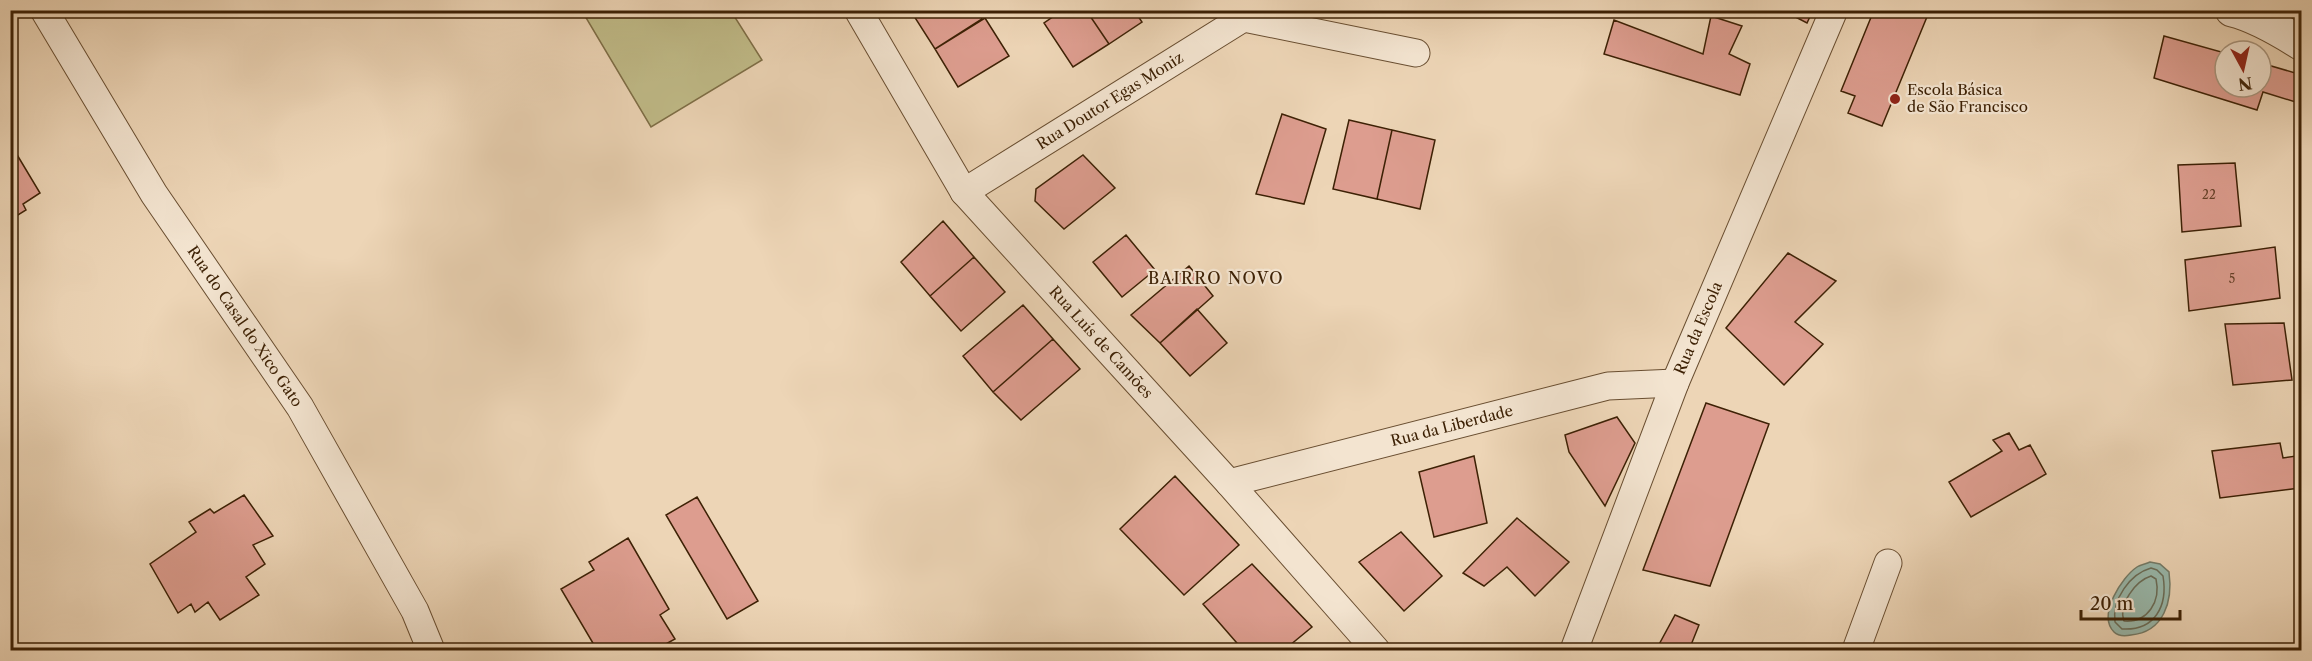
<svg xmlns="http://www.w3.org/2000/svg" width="2312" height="661" viewBox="0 0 2312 661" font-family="'Libre Caslon Text',serif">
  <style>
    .green { fill: #c0bb88; stroke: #7e6e46; stroke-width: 1.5 }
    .water { fill: #99b9ac; stroke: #747c69; stroke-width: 1.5 }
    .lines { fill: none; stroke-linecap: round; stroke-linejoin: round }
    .shore { stroke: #6b6d58; stroke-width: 1.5 }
    .building { fill: #dd9d8f; stroke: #3d2105; stroke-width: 1.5 }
    .minor-casing { stroke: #694e31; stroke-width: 29 }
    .tertiary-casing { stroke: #694e31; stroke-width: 35 }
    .minor { stroke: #f3e4d0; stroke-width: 27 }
    .tertiary { stroke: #f3e4d0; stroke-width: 33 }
    .poi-dot { fill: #8f2418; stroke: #f3e4d0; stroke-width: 2 }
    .labels { text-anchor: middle; stroke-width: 4.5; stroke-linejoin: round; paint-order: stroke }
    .number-label { font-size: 12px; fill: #654028 }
    .poi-label { font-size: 15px; fill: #3d2105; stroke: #f3e4d0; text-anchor: start }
    .street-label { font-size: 15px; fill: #3d2105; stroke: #f3e4d0 }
    .neighbourhood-label { font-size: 16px; letter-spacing: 1.5px; fill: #3d2105; stroke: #f3e4d0 }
  </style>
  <rect width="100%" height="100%" fill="#edd5b6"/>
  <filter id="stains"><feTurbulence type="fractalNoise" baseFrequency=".00333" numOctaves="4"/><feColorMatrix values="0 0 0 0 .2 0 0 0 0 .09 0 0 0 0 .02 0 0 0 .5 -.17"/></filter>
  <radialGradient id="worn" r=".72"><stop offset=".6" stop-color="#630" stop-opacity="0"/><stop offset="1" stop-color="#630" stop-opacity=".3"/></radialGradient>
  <path class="green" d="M582,11h149l31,49 -111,67z"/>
  <path class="water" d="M2150,562l10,2 9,8c4,29 -5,60 -38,63 -5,1 -13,1 -17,-3 -17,-17 8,-55 23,-65 3,-2 9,-3 13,-5z"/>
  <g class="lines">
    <path class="shore" d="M2151,568l6,2 6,6c5,30 -8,55 -41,53l-7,-7c-3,-23 15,-48 36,-54z
      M2151,576l5,3c5,22 -8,44 -32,42 -6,-16 11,-40 27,-45z"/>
  </g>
  <path class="building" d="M916,10h61l5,9 -47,30 -23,-36z
    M1063,10h23l23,34 -36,23 -29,-44z
    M1086,10h48l8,12 -33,22z
    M1782,10h31l-6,13z
    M1874,10h11l6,3 2,-3 36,2 -47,114 -34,-13 7,-17 -14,-5z
    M1711,16l31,10 -13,28 21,10 -10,31 -136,-41 10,-34 89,34z
    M985,18l24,38 -51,31 -23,-38z
    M2164,36l61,17v34h36v-24l41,12v29l-39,-12 -6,18 -103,-32z
    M1282,114l44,15 -22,75 -48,-10z
    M1349,120l43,10 -15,69 -44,-10z
    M1392,130l43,10 -15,69 -43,-10z
    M10,143l30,50 -17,11 3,6 -16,10z
    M1083,155l32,33 -51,41 -29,-28 1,-12z
    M2235,163l6,63 -59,6 -4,-67z
    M943,221l31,36 -44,39 -29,-34z
    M1126,235l29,35 -33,27 -29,-35z
    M2275,247l5,51 -91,13 -4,-51z
    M1788,253l48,28 -41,41 28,22 -39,41 -58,-57z
    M974,257l31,35 -44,39 -31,-35z
    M1189,266l24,30 -53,47 -29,-28z
    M1023,305l30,34 -60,53 -30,-36z
    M1197,309l30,34 -37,33 -30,-33z
    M2284,323l8,57 -59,5 -8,-61z
    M1053,339l27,30 -59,51 -28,-28z
    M1706,403l63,21 -59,162 -67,-16z
    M1617,417l18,26 -30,63 -36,-54 -4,-17z
    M2009,433l10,17 11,-5 16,29 -75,43 -22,-35 53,-31 -9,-11z
    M2280,443l3,15 13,-2 4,32 -80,10 -8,-47z
    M1474,456l13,67 -53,14 -15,-65z
    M1175,476l64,69 -55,50 -64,-66z
    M244,495l29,41 -20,9 12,19 -19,13 13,18 -39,25 -12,-18 -13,10 -4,-8 -13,9 -28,-49 46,-32 -7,-10 21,-13 4,4z
    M697,497l61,104 -31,18 -61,-104z
    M1517,518l52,44 -34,34 -28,-29 -23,19 -21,-13z
    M1401,532l41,44 -38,35 -45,-49z
    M628,538l41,71 -9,6 15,24 -20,11h-58l-36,-61 33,-19 -5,-8z
    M1252,564l60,63 -28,23h-41l-40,-46z
    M1675,615l24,10 -10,25h-33z"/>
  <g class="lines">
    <g class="minor-casing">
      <g id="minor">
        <path id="s1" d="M44,10l110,184 146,213 115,204 16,39"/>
        <path id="s2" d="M858,10l106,182 265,291 147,167"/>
        <path d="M1244,18l172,35"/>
        <path id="s3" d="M964,192l292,-182"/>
        <path id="s4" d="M1229,483l379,-97 67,-3"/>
        <path id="s5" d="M1574,650l101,-267 159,-373"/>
        <path d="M1856,650l32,-87"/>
      </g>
    </g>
    <g class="tertiary-casing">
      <path id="tertiary" d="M2232,10c21,5 51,22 70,34"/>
    </g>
    <use href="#minor" class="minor"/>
    <use href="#tertiary" class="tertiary"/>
  </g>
  <circle class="poi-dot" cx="1895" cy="99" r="6"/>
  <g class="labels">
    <g class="number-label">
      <text x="2209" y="199">22</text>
      <text x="2232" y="283">5</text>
    </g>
    <g class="poi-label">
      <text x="1907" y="95">Escola Básica<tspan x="1907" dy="17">de São Francisco</tspan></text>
    </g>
    <g class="street-label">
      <text dy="5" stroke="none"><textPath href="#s3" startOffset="172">Rua Doutor Egas Moniz</textPath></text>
      <text dy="5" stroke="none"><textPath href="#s1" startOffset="375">Rua do Casal do Xico Gato</textPath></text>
      <text dy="5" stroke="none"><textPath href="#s5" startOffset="345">Rua da Escola</textPath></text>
      <text dy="5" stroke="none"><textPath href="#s2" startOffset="414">Rua Luís de Camões</textPath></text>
      <text dy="5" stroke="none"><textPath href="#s4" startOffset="230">Rua da Liberdade</textPath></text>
    </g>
    <g class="neighbourhood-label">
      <text x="1216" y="284">BAIRRO NOVO</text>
    </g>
  </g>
  <rect width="2312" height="661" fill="none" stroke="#edd5b6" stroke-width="36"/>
  <rect x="12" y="12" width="2288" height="637" fill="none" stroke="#3d2105" stroke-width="3"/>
  <rect x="18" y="18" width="2276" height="625" fill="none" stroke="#3d2105" stroke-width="1.5"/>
  <g transform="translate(2243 69) rotate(172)"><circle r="28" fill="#f3e4d0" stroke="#aa967f" stroke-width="1.5"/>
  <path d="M0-4.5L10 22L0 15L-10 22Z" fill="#8f2418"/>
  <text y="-9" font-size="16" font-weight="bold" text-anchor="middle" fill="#3d2105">N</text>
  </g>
  <path d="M2081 610v9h99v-9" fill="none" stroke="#3d2105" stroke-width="3"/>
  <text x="2090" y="610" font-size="18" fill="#3d2105" stroke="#f3e4d0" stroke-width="4.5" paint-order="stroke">20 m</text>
  <rect width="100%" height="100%" filter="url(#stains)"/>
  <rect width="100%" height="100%" fill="url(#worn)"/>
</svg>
